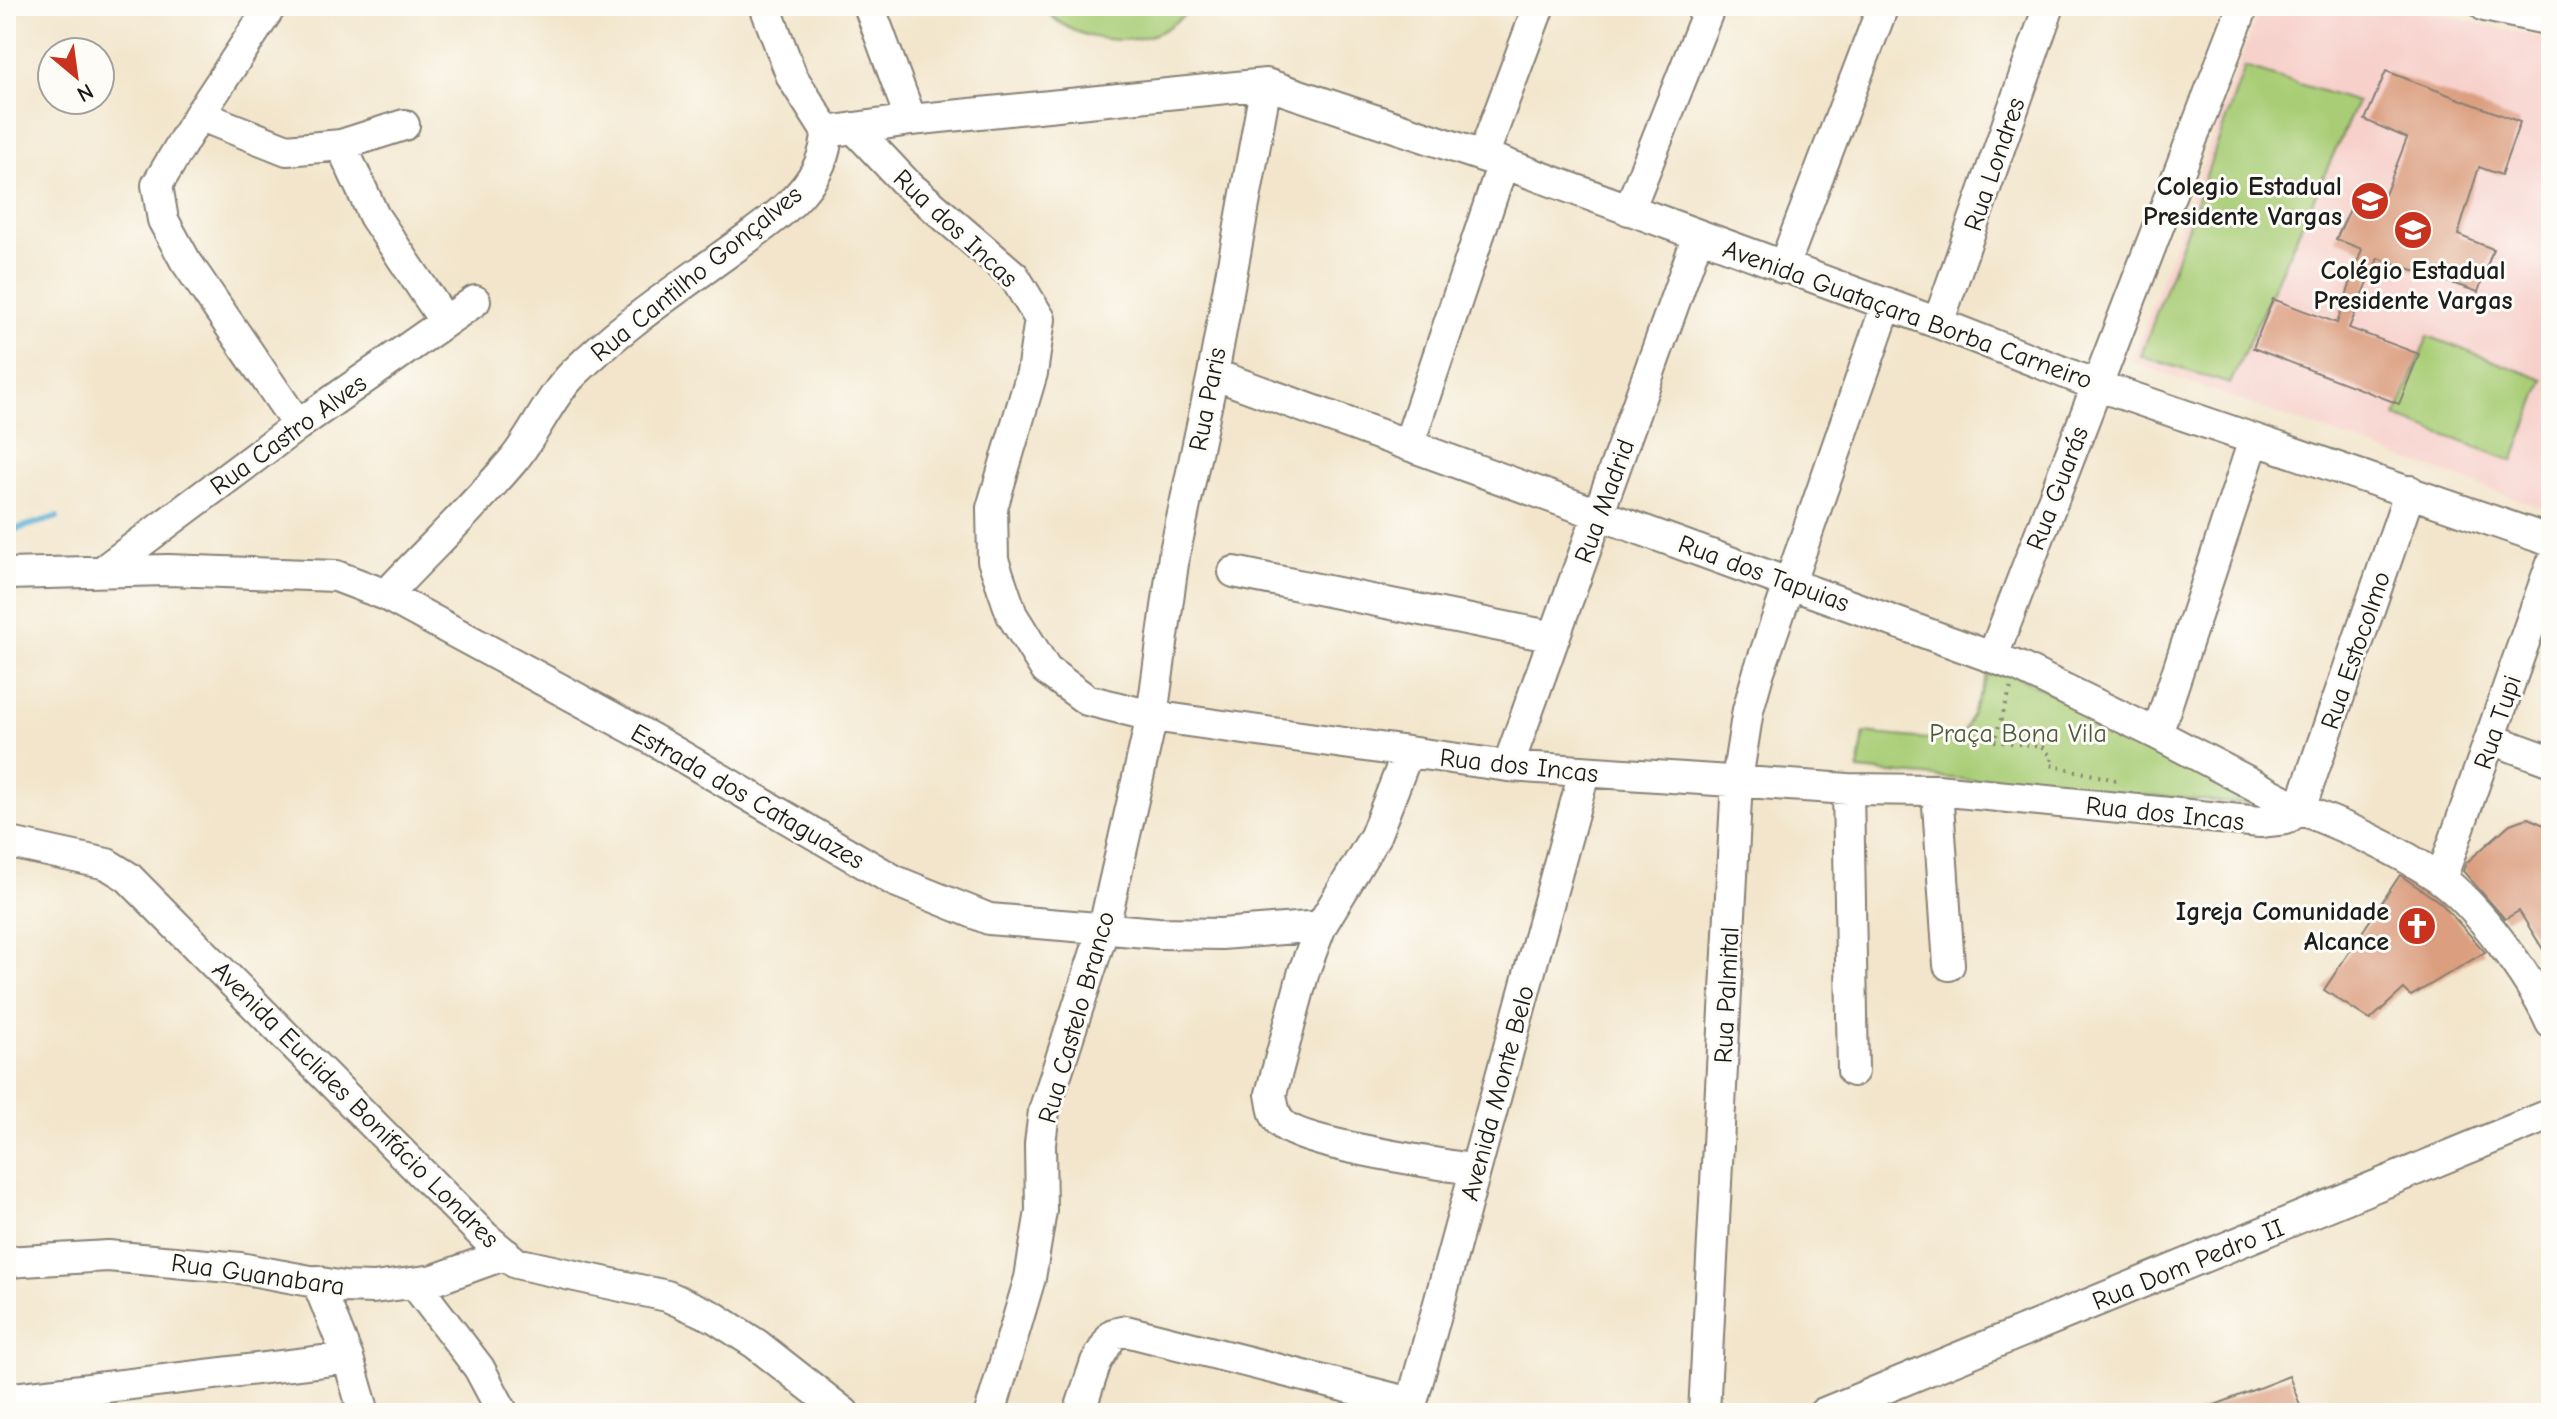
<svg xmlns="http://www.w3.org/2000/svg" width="2557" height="1419" viewBox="0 0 2557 1419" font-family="'Comic Neue',sans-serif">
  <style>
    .built { fill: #f7d0cb }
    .green { fill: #a9cd76; stroke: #627449; stroke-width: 2 }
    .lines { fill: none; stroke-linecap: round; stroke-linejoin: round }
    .stream { stroke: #56acd3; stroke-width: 6 }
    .building { fill: #db9e7f }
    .minor-casing { stroke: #878074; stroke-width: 34 }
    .path { stroke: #878074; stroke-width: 4; stroke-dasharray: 2 6; stroke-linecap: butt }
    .minor { stroke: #fff; stroke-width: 30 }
    .labels { text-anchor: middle; stroke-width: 6; stroke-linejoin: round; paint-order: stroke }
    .street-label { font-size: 26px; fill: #1c1c1c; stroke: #fdfcf7 }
    .poi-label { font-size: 26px; font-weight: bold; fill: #1c1c1c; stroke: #fdfcf7; text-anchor: end }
    .park-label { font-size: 26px; fill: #4d5a3c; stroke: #fdfcf7 }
  </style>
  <rect width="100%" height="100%" fill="#fdfcf7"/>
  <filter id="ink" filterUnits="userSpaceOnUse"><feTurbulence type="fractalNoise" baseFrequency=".0125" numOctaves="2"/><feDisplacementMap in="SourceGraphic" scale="16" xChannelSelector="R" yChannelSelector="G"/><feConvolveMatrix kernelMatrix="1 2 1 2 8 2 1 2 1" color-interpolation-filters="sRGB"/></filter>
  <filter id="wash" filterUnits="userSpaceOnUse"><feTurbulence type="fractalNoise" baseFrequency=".006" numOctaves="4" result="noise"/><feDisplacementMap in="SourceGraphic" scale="32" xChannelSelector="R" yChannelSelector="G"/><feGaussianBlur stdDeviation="1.8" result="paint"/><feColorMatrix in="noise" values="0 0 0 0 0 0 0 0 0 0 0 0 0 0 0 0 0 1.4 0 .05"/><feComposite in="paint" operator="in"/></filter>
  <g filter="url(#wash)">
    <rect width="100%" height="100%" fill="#f2e5cb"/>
    <path class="built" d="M2260,6h142l149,34v471l-419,-149z"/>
    <path class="green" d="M1041,6h155c-12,9 -27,23 -41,28 -40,14 -87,3 -114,-28z
      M2245,67l112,35 -127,282 -89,-28z
      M2428,336l116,44 -31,81 -117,-44z
      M1992,664l287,143 -421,-37 6,-37 96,9z"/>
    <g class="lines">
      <path class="stream" d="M6,532l51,-15"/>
    </g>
    <g id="blocks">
      <path class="building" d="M2386,71l134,51 -19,53 -22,-8 -21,68 35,14 -15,43 -100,-34 -29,70 70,26 -20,50 -146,-56 20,-49 64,24 25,-74 -26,-10 18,-38 27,4 26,-67 -42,-18z
        M2528,818l23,10v134l-32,-51 -14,8 -42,-48 3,-8 44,-39z
        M2400,875l41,28 44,49 -74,44 -7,-7 -34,31 -46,-30z
        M2289,1376l14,37h-106v-1z"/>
    </g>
  </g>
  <g filter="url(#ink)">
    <use href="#blocks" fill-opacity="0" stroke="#878074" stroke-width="2"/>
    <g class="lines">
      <g class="minor-casing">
        <path id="minor" d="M271,6l-72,109 -42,70 6,35 22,40 113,165
          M765,6l27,71 35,55
          M869,6l42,114
          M2485,6l66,14
          M199,115l88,35 54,-5 63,-20
          M854,128l53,56 107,92 26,43 -8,54 -40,135 1,52 19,55 34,55 41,30 65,16 356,50 340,23 89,1 323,32 26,-3 14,-10c48,19 95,39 138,68 39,27 94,103 113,146
          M341,145l33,71 70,104
          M1483,156l56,-150
          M1629,210l81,-204
          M1783,268l100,-262
          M1938,323l111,-317
          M1213,374l806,293 138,67 143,75 110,-318
          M1409,443l94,-280
          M104,570l194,-145 177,-124
          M1234,572l320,65
          M6,574l162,-4 168,6 50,19 266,144 243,142 94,38 169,14 63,1 100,-8 54,-90 32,-82
          M386,595c42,-45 89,-89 129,-137 21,-27 35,-61 59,-85 51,-51 114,-91 172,-134 38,-28 79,-57 81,-107l84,-12 355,-36 237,79 435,160 158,62 455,156
          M1993,656l250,-650
          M2157,734l97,-294
          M2491,739l60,22
          M1508,766l190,-530
          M1848,789l5,282
          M1937,790l12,175
          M6,842l101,22 21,13 357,360 31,26 151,33 47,21 42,27 88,69
          M2441,879l110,-314
          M1321,926l-17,45 -33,123c2,10 2,21 10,29 21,22 158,40 194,47
          M6,1262l102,-6 132,12 103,19 30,1 61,-8 72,-26
          M317,1281l31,77 16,55
          M415,1284l64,84 24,45
          M6,1399l342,-41
          M990,1413l40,-135 11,-67 -1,-67 4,-33 60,-184 48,-211 22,-160 39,-182 53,-290
          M1079,1413l17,-51 17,-28 13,-3 285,72
          M1409,1413l175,-640
          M1704,1413l33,-633 11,-70 11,-39 128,-367
          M1824,1413l727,-299"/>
      </g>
      <path class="path" d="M2011,688l-17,53 48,6 10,10 -2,8 70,16"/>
      <use href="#minor" class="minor"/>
    </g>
  </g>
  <defs>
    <g id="school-disc" transform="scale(2)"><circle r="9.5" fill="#c8321e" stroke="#fdfcf7"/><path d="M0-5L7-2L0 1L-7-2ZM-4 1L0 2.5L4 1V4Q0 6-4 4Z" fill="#fff"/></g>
    <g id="church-disc" transform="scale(2)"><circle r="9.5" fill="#c8321e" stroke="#fdfcf7"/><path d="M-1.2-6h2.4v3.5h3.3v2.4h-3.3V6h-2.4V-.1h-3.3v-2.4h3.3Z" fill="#fff"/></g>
  </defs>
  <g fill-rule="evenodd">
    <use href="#school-disc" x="2370" y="201"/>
    <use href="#school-disc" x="2413" y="230"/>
    <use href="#church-disc" x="2417" y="926"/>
  </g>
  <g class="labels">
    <g class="street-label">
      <text transform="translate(1994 164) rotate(-71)" y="9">Rua Londres</text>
      <text transform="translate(956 228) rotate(43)" y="9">Rua dos Incas</text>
      <text transform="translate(696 273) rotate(-39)" y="9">Rua Cantilho Gonçalves</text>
      <text transform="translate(1908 314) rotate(20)" y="9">Avenida Guataçara Borba Carneiro</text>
      <text transform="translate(1207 399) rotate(-79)" y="9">Rua Paris</text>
      <text transform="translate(288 434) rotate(-36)" y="9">Rua Castro Alves</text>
      <text transform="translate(2057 488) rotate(-69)" y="9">Rua Guarás</text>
      <text transform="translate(1604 501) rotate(-70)" y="9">Rua Madrid</text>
      <text transform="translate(1764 573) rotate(20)" y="9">Rua dos Tapuias</text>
      <text transform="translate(2355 650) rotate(-71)" y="9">Rua Estocolmo</text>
      <text transform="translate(2497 722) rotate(-71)" y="9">Rua Tupi</text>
      <text transform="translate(1519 765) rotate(6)" y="9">Rua dos Incas</text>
      <text transform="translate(748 796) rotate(30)" y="9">Estrada dos Cataguazes</text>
      <text transform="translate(2165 813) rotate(6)" y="9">Rua dos Incas</text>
      <text transform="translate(1726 995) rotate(-87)" y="9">Rua Palmital</text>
      <text transform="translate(1076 1017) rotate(-74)" y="9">Rua Castelo Branco</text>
      <text transform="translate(1497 1093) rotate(-75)" y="9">Avenida Monte Belo</text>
      <text transform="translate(356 1104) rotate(45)" y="9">Avenida Euclides Bonifácio Londres</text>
      <text transform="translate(2188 1264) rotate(-22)" y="9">Rua Dom Pedro II</text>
      <text transform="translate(258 1274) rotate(8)" y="9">Rua Guanabara</text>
    </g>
    <g class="poi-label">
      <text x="2342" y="195">Colegio Estadual<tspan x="2342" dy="30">Presidente Vargas</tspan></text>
      <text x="2413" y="279" text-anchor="middle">Colégio Estadual<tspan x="2413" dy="30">Presidente Vargas</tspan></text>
      <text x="2389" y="920">Igreja Comunidade<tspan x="2389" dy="30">Alcance</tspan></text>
    </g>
    <g class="park-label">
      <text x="2018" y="742">Praça Bona Vila</text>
    </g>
  </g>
  <rect width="2557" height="1419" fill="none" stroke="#fdfcf7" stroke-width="32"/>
  <g transform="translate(76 76) rotate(151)"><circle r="38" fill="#fdfcf7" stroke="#a3a29f" stroke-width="2"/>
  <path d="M0-6L14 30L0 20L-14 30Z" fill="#c8321e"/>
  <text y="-12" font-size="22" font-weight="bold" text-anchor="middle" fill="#1c1c1c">N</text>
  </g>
</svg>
